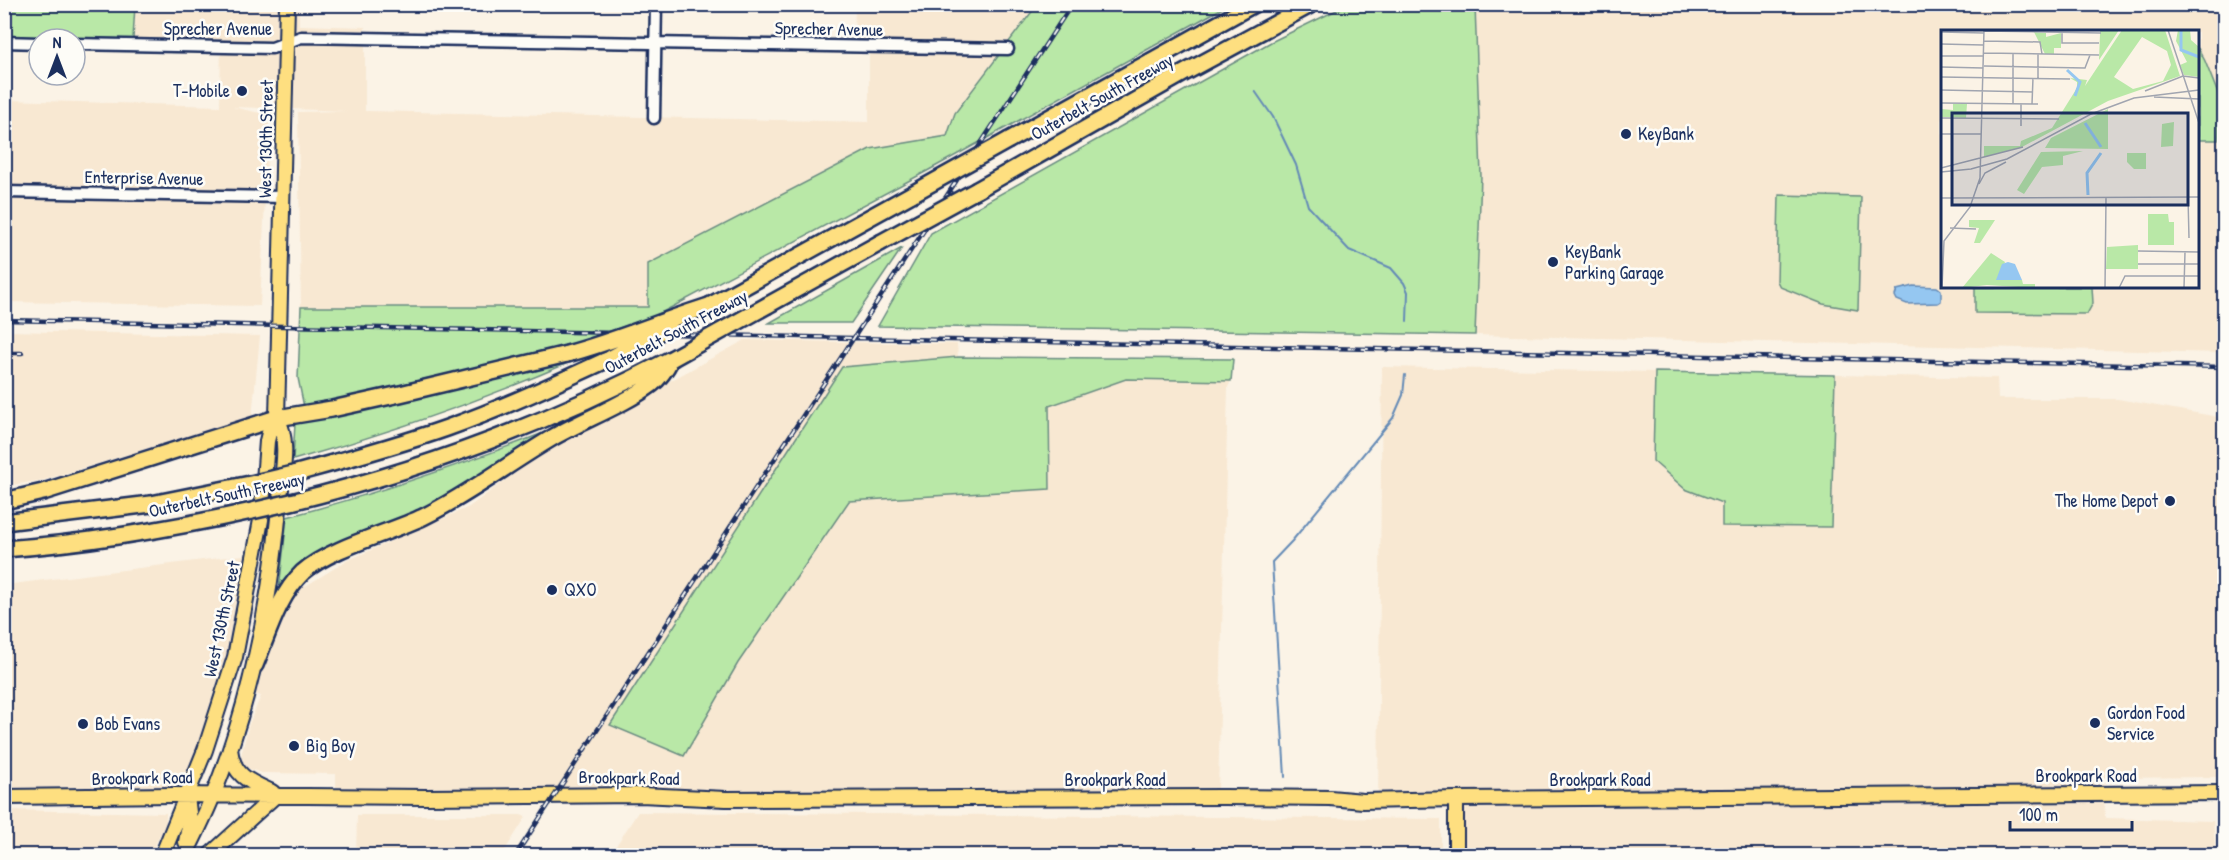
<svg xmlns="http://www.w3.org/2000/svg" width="2229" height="860" viewBox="0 0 2229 860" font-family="'Patrick Hand',sans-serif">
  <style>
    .built { fill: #f8e8d2; fill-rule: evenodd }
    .green { fill: #b9e8a7; stroke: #6a8c82; stroke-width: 1.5 }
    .water { fill: #95c7f1; stroke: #648ab6; stroke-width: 1.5 }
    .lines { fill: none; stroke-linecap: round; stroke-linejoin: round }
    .stream { stroke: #648ab6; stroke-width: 2 }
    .minor-casing { stroke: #1b2f5e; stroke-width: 15 }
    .major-casing { stroke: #1b2f5e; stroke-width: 18 }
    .highway-casing { stroke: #1b2f5e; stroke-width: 20 }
    .minor { stroke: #fdfcf7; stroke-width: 10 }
    .major { stroke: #fedf80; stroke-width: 14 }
    .highway { stroke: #fedf80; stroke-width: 15 }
    .rail-casing { stroke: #1b2f5e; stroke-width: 4.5 }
    .rail { stroke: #fdfcf7; stroke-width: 2; stroke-dasharray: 7; stroke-linecap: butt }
    .highway-bridge-casing { stroke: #1b2f5e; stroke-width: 20; stroke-linecap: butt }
    .highway-bridge { stroke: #fedf80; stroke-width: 15 }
    .poi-dot { fill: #1b2f5e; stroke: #fdfcf7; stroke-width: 2 }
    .labels { text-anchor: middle; stroke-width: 5; stroke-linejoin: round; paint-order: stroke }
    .street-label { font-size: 18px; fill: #1b2f5e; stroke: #fdfcf7 }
    .poi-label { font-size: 18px; fill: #1b2f5e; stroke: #fdfcf7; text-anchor: start }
    .inset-river { fill: none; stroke: #95c7f1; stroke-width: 3 }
    .inset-road { fill: none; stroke: #a1a5b0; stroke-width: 1.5 }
    .view { fill: #1b2f5e; fill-opacity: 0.15; stroke: #1b2f5e; stroke-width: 3 }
    .inset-edge { fill: none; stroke: #1b2f5e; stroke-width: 3 }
  </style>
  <rect width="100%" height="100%" fill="#fbf3e6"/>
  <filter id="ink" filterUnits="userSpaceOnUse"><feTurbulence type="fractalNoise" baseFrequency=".0167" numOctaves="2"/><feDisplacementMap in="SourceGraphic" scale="12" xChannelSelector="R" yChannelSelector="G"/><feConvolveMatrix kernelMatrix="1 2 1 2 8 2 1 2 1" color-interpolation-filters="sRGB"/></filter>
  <g filter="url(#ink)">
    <path class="built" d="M135,5h164v20l66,2v84l504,11v-68l-15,-12 1,-37h182l-82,108 -8,23 -77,13 -222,158h-347l-3,-195 48,-1 -113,-4 36,8 -9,191 -255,-4v-202l215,6 1,-66 -88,-1z
      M1375,5h849v348l-749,-18 6,-159zM1942,32h256v254h-256z
      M5,331l255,5 -8,81 -208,63 -39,6z
      M745,340l212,4 1,13 -116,10 -232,358 74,31 54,-93 111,-162 200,-12v-83l77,-27 105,2 -3,6 -10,406 -882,-4v-15l-75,-1 -14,-5 -7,-8 9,-36 12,-28 -9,-3 20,-82 24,-19 50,-31 123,-54 84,-62z
      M1382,367l273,5 -2,89 32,28 37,14v22l109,2 4,-152 162,3 1,21h120l106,19v359l-121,1 2,40 108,3 3,34h-752v-50l-86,1z
      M251,554l-13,73 -17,62 -37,99h-179l-1,-203z
      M5,810l161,3v10l-16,32h-145z
      M638,812l803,7v36h-831z
      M357,815h164l5,2 -24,38 -146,1z"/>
    <path class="green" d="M1349,4l126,1 6,171 -6,159 -597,-9 53,-93 340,-191z
      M4,5h131l-2,34 -128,-3z
      M1037,5h191l-299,165 -272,145 -93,32 -260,60 -6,-29 3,-71h347v-43l222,-115 77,-13 8,-23z
      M2198,48l7,13 19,48v17h-5l-1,14h-20z
      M1779,195l82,2 -3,113 -35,-6 -43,-17 -3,-6z
      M902,248l-51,75h-82z
      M1975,287h117l1,16 -6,11 -112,-1z
      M958,357l275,2 -2,22 -105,-2 -77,27 1,83 -201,12 -111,162 -54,93 -74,-31 232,-358z
      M567,358l8,2c-92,40 -185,73 -282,100l2,-37z
      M1655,372l180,3 -4,152 -109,-1v-23l-37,-14 -32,-28z
      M543,433l2,4 -99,62 -120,53 -48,47 9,-82c88,-23 172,-51 256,-84z"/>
    <path class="water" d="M1913,286l24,1 4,3v11l-3,2 -31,1 -10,-4 -2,-4 2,-6z"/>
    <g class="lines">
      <path class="stream" d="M1255,91l18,26 23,48 12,41 41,44 42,18 13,15 4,9 -1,29
        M1285,777l-13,-215 20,-21 101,-123 10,-23 2,-20"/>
      <g class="minor-casing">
        <path id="minor" d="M4,42l35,1
          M75,44l197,4 29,-11 707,12
          M654,118l2,-114
          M4,192l279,5"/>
      </g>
      <g class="major-casing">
        <path id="major" d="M230,749c3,27 20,33 42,43
          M4,797l169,-2 253,2 215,-2 85,4 498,-2 106,1 33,3 93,-2 768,-6
          M186,842l4,-21 -3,-25
          M162,856l43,-106 30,-93 26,-137 6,-79 4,-16 6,-7
          M185,856c10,-21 21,-42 29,-63 38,-95 57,-193 66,-294 2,-25 10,-59 -3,-81l10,-414
          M209,856l67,-61
          M1456,856v-57"/>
      </g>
      <g class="highway-casing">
        <path id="highway" d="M1009,140l245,-136
          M977,190l207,-117 128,-69
          M768,305l112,-62
          M709,306l203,-112
          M293,474c51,-14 103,-28 154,-46 56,-20 110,-45 164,-70
          M4,501l39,-9 234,-74 55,-9 68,-15 167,-40
          M291,502c132,-32 260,-80 380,-143
          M4,522l147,-18 104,-21
          M4,549c84,-6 166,-20 248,-38
          M255,665c13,-31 23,-69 48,-93 27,-24 86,-39 120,-55 45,-22 85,-53 129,-79 31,-18 72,-33 100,-54 9,-7 14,-15 19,-25"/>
      </g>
      <use href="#minor" class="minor"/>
      <use href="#major" class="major"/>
      <use href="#highway" class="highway"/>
      <g class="rail-casing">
        <path id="rail" d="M4,320l2220,47
          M4,353h18
          M515,856l557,-852"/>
      </g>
      <use href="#rail" class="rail"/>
      <g class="highway-bridge-casing">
        <path id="highway-bridge" d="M912,194l97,-54
          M880,243l97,-53
          M567,354c49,-13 94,-33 142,-48
          M611,358l58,-31
          M671,359l97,-54
          M255,483l38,-9
          M252,511l39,-9"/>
      </g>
      <use href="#highway-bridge" class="highway-bridge"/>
    </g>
  </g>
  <g class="poi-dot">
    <circle cx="242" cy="91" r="6"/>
    <circle cx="1626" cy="134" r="6"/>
    <circle cx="1553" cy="262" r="6"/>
    <circle cx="2170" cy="501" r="6"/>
    <circle cx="552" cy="590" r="6"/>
    <circle cx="2095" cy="723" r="6"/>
    <circle cx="83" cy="724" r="6"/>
    <circle cx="294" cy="746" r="6"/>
  </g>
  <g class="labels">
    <g class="street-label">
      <text x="218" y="35">Sprecher Avenue</text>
      <text transform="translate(829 29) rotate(1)" y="6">Sprecher Avenue</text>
      <text transform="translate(1102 97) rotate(-29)" y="6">Outerbelt South Freeway</text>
      <text transform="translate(266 139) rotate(-89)" y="6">West 130th Street</text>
      <text transform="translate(144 178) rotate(1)" y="6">Enterprise Avenue</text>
      <text transform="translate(676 332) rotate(-28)" y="6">Outerbelt South Freeway</text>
      <text transform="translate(227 495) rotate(-12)" y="6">Outerbelt South Freeway</text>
      <text transform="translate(222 619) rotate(-78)" y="6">West 130th Street</text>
      <text x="2086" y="782">Brookpark Road</text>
      <text transform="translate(142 778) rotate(-1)" y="6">Brookpark Road</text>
      <text transform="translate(629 778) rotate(1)" y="6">Brookpark Road</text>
      <text x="1115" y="786">Brookpark Road</text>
      <text x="1600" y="786">Brookpark Road</text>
    </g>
    <g class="poi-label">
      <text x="230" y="97" text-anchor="end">T-Mobile</text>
      <text x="1638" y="140">KeyBank</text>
      <text x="1565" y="258">KeyBank<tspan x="1565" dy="21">Parking Garage</tspan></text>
      <text x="2158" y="507" text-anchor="end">The Home Depot</text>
      <text x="564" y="596">QXO</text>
      <text x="2107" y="719">Gordon Food<tspan x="2107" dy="21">Service</tspan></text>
      <text x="95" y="730">Bob Evans</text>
      <text x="306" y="752">Big Boy</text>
    </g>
  </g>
  <g transform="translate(1941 30)">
    <rect width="258" height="258" fill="#fbf3e6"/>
    <path d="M159,0h19l-20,30 1,-26zM181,0h43l15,46 -72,25 -86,46 -38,10v-11h36l1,-5 31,-13 25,-40v-6l-7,-4 17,2 -2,6zM201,7l25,14 4,14 -8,16 -30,8 -19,-12zM237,0h12l1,10 8,7v30l-15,-2 -4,-10 7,-3 -11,-21zM93,2l12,1v4l15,-4v15h-7v6h-9zM12,74h14l-1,14 -25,-1v-8l12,1zM167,79v40l-63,-1 6,-10zM233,92l-1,24 -12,1 1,-23zM142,121l-20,5v9l-21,2 -18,27 -7,-4 24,-38zM186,123h19v16h-12l-7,-7zM207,184h20l1,8h5v23h-26zM28,190h26l-15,23h-6l5,-15 -10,-1zM197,215v24h-32l1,-22zM50,223l14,9 -6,15 23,3 1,4h12v4l-48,-3 -25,3z" fill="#b9e8a7" fill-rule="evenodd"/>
    <path d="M67,232l7,2 7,16h-26l6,-16z" fill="#95c7f1"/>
    <path class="inset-river" d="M240,0v20l18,7M126,40l13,12 -5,14M144,93l16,24M147,165l-1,-22 14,-20"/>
    <path class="inset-road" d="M227,0l31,93M43,1l117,2M0,2l43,1M121,2v11h37M43,11l56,1 2,12M0,14l42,1M43,23l115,2M0,26h42M43,36l101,2 5,-13M0,37l42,1M0,47l129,2M72,48v-24M97,49v-25M0,60l92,2M204,61l38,-15 16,2M213,67l45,2M0,73l97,1M72,74v-26M91,74l1,-26M0,88l118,1M80,96v-22M0,104h40M0,138l82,-21M0,142l30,-3 36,-10 84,-45 43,-16 65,-8M38,154l6,-11 21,-11M247,167l1,41M0,168l258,-1M9,198l26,1M197,221l61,1M197,234h61M1,258l2,-47 26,-34 10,-29 4,-148M164,258l1,-90M178,258l6,-12h74M243,258l1,-36"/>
    <path class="view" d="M11,83h236v92h-236z"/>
    <rect width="258" height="258" class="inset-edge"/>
  </g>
  <rect width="2229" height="860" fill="none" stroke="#fdfcf7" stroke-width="24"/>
  <rect x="12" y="12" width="2205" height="836" fill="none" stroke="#1b2f5e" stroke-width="2" filter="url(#ink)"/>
  <g transform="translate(57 57)"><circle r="28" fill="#fdfcf7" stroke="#a3aaba" stroke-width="1.5"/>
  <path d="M0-4.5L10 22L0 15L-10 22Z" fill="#1b2f5e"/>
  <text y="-9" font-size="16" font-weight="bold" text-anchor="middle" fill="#1b2f5e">N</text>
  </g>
  <path d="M2010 821v9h122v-9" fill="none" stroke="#1b2f5e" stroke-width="3"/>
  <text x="2019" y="821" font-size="18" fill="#1b2f5e" stroke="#fdfcf7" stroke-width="4.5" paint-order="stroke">100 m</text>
</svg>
